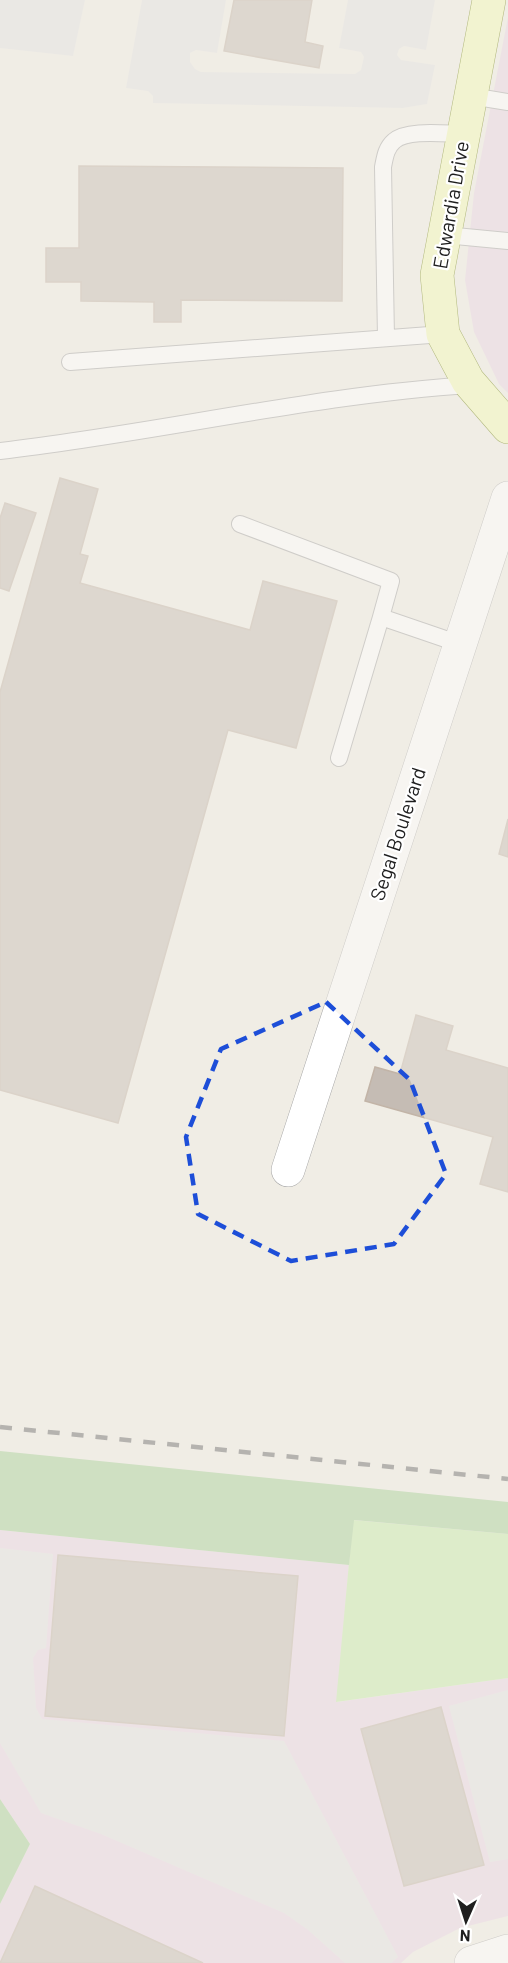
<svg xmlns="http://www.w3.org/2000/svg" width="508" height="1963" viewBox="0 0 508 1963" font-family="Barlow,sans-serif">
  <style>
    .industrial { fill: #e9d6e5 }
    .grass { fill: #c6eba9 }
    .forest { fill: #a6d098 }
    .parking { fill: #e3e3e3 }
    .building { fill: #c5bcb4; stroke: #c2b4a7; stroke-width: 1.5 }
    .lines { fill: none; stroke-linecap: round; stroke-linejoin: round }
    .lane-casing { stroke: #a6a6a6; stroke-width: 18 }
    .street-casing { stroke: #a6a6a6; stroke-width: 34 }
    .secondary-casing { stroke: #677a02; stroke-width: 34 }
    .lane { stroke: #fff; stroke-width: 16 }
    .street { stroke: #fff; stroke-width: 33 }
    .secondary { stroke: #f4fbb7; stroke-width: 33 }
    .rail { stroke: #6d6d6d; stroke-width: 4.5; stroke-dasharray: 12 12; stroke-linecap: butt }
    .marked { fill: none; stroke: #1d4ed8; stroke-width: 4.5; stroke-dasharray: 12 8; stroke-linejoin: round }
    .labels { text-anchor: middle; stroke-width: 4.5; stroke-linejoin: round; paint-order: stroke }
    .street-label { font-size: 20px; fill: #1f1f1f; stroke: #fff }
  </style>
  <rect width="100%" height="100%" fill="#f0ede5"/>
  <path class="industrial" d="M508,17v376l-9,-9 -25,-52 -9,-52 9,-87z
    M0,1530l349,35 -12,137 171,-24v238l-48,12 -47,24 -12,11h-401v-59l30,-60 -30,-45z"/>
  <path class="grass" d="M353,1520l155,14v144l-172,24z"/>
  <path class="forest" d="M0,1451l508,51v32l-154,-14 -5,45 -349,-35z
    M0,1799l30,45 -30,60z"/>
  <path class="parking" d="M0,0h85l-12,56 -73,-8z
    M142,0h84l-9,53 -21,-3 -6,3v9l5,7 6,3 154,2 6,-4 3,-13 -3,-5 -22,-4 9,-48h87l-9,50 -22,-4 -5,3 -2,6 4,5 34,5 -8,39 -24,4 -250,-5v-7l-5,-5 -22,-3z
    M0,1548l53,6 -7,94 -8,2 -5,8 3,50 6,11 242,22 114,216 -7,6h-46l-38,-34 -23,-16 -183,-79 -60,-21 -41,-70z
    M508,1690v169l-18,3 -41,-156z"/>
  <path class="building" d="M234,0h78l-7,42 18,4 -4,22 -95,-17z
    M79,166l264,2 -1,133 -161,-1v22h-27v-20l-73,-1v-19h-35v-34h33z
    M60,478l38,11 -18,65 8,2 -8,27 170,47 13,-49 74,20 -41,147 -68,-18 -110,393 -118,-33v-398z
    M5,503l31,10 -27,78 -9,-3v-70z
    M508,819v38l-9,-3z
    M416,1015l37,11 -7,24 62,18v124l-28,-8 13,-47 -128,-36 10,-34 25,7z
    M58,1555l240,21 -14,160 -239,-20z
    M441,1707l43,158 -80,21 -43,-157z
    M35,1886l168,77h-203z"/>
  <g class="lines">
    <g class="lane-casing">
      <path id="lane" d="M471,96l37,6
        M445,235l63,6
        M386,338l-3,-171c2,-10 3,-19 11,-26 13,-12 52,-7 70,-7
        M70,362l373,-28
        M0,451c158,-18 313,-56 471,-66
        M240,524l151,57 -10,36 79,27
        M339,758l42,-141"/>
    </g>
    <g class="street-casing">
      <path id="street" d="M288,1170l220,-672
        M471,1963l37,-12"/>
    </g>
    <g class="secondary-casing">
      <path id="secondary" d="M489,0l-52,275 6,59 25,47 40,46"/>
    </g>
    <use href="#lane" class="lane"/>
    <use href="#street" class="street"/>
    <use href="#secondary" class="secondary"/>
    <path class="rail" d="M0,1427l508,52"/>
  </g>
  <path d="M0 0H508V1963H0ZM326,1002l84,78 36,94 -52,70 -103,17 -93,-47 -12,-77 35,-88z" fill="#f0ede5" fill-opacity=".55" fill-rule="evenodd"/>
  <path class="marked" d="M326,1002l84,78 36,94 -52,70 -103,17 -93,-47 -12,-77 35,-88z"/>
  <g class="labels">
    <g class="street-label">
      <text transform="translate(451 205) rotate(-80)" y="7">Edwardia Drive</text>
      <text transform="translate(398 834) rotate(-72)" y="7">Segal Boulevard</text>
    </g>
  </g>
  <g transform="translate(466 1921) rotate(183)" stroke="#ffffff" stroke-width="4.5" paint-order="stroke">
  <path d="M0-4.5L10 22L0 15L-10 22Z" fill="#1f1f1f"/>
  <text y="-9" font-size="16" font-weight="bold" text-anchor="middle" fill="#1f1f1f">N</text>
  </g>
</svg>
